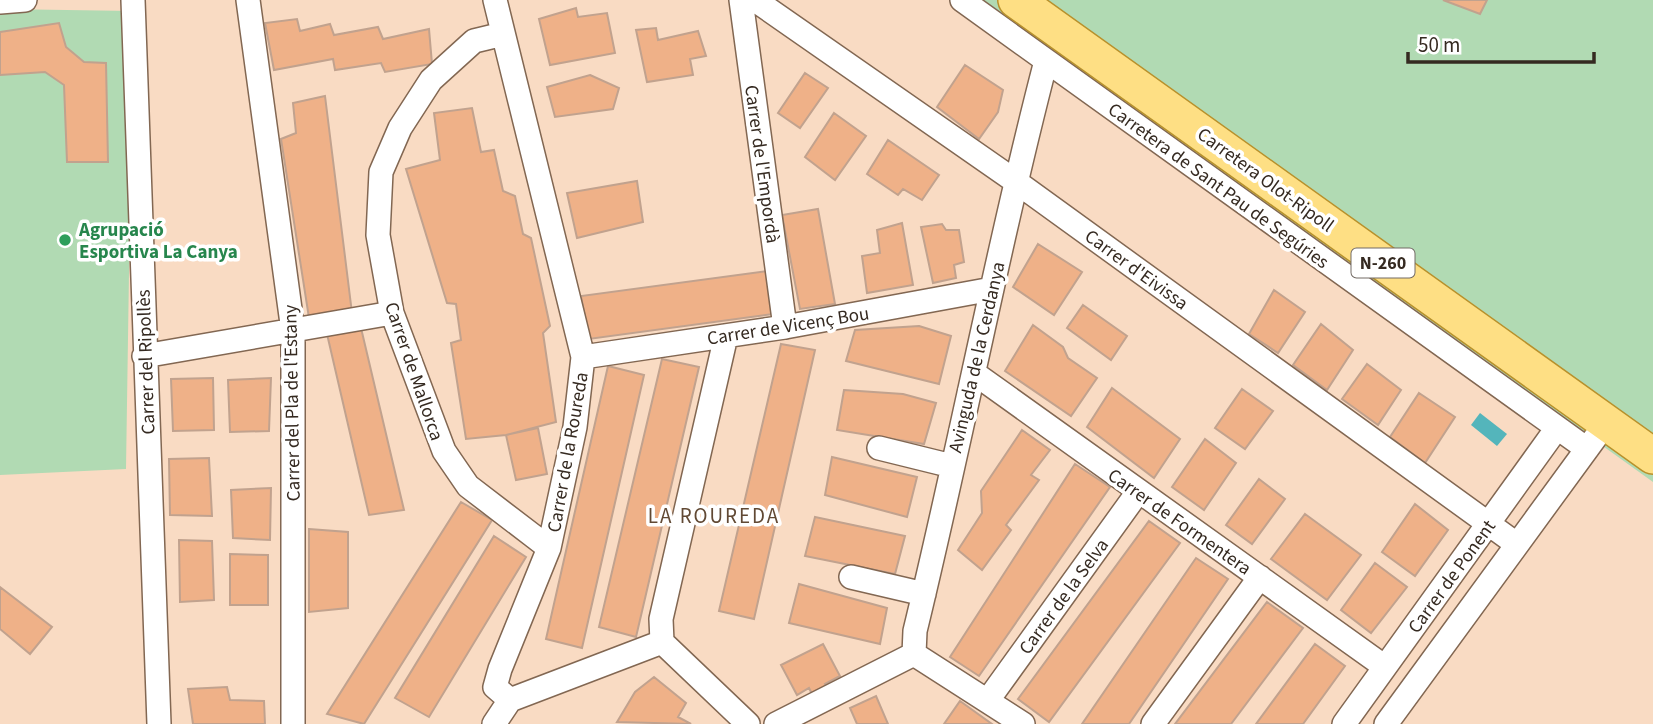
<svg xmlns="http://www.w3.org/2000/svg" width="1653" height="724" viewBox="0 0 1653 724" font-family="'Source Sans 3',sans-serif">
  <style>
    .green { fill: #b1dab3 }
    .water { fill: #54b5bb }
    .building { fill: #efb188; stroke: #c1a28e; stroke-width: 2 }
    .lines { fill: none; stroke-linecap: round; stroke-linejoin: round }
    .minor-casing { stroke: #826752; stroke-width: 26 }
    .primary-casing { stroke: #b8912c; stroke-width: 38 }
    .minor { stroke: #fff; stroke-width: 23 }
    .primary { stroke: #fedf84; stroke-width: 35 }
    .leisure-dot { fill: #2e9e5b; stroke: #fff; stroke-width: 2.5 }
    .labels { text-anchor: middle; stroke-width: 7; stroke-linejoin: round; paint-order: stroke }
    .shield { fill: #fff; stroke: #726a64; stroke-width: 2 }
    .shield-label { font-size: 18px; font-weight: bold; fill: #352a21 }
    .street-label { font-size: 19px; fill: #352a21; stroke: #fff }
    .leisure-label { font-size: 19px; font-weight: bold; fill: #27864d; stroke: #fff; text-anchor: start }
    .neighbourhood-label { font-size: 21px; letter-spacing: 2px; fill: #614934; stroke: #fff }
  </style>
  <rect width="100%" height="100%" fill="#f9dbc3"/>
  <path class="green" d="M980,0h673v482z
    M0,9l133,2 -7,458 -126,6z"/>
  <path class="water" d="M1480,413l27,21 -10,12 -26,-21z"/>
  <path class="building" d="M1443,0h44l-7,14z
    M576,8l2,9 29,-4 8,40 -65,12 -11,-46z
    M297,19l3,12 30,-7 4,11 44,-8 5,12 46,-10 3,35 -47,8 -4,-9 -46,7 -2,-11 -59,11 -9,-47z
    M59,23l7,24 18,15 22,1 2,99h-41l-3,-77 -19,-13 -45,3v-43z
    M656,28l2,12 40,-9 8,25 -16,3 3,16 -46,7 -11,-52z
    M965,65l38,25 -5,22 -19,27 -42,-32z
    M805,73l23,15 -28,40 -22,-15z
    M590,75l29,13 -6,21 -58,8 -8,-30z
    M325,96l27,217 -43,5 -28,-179 15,-6 -3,-30z
    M472,108l9,44 13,-2 9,41 12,5 8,38 8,4 19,88 -7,7 13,89 -50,13 -40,4 -15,-96 10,-3 -5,-36 -9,-1 -41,-134 34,-9 -6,-47z
    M834,113l32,23 -31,44 -30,-23z
    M888,140l51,35 -17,25 -19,-11 -5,6 -31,-21z
    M637,181l6,41 -66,16 -10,-45z
    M818,209l17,95 -35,5 -18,-94z
    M902,223l11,62 -46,8 -5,-37 18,-3 -3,-23z
    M942,224l4,6h13l5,32 -10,3 2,13 -23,5 -12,-56z
    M1038,244l44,28 -28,43 -41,-28z
    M767,271l6,43 -184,25 -8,-43z
    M1274,290l31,22 -27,41 -29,-19z
    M1083,305l44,31 -16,24 -44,-32z
    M1321,324l32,26 -26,40 -34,-25z
    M1033,325l30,22 5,11 29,20 -26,38 -66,-45z
    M919,326l32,10 -12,48 -93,-23 9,-31z
    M361,328l43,182 -35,5 -42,-181z
    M781,344l34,6 -61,269 -35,-8z
    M662,359l37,8 -63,270 -37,-10z
    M1367,364l34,26 -23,35 -36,-26z
    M608,366l36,9 -62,273 -36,-9z
    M213,378l1,52 -41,1 -2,-52z
    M271,378l-2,53 -39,1 -2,-52z
    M1112,388l68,51 -26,39 -67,-51z
    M1242,389l31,22 -28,38 -30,-21z
    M844,390l59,4 33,9 -12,41 -87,-14z
    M1419,393l36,24 -30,46 -35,-26z
    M538,428l9,46 -31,6 -10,-45z
    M1022,430l28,20 -19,25 8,5 -33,45 5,5 -29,40 -24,-20 24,-37 -1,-22z
    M1205,439l31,24 -32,47 -32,-23z
    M832,457l85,20 -10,40 -82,-22z
    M209,458l3,58 -42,-1 -1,-56z
    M1075,464l35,23 -131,189 -29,-19z
    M1259,479l26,20 -33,45 -26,-19z
    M271,488l-1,52 -37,-2 -2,-48z
    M461,502l31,18 -128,204 -37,-10z
    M1415,504l33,26 -33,46 -33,-24z
    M1305,514l56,41 -34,45 -56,-41z
    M815,517l90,19 -10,38 -90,-18z
    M1149,521l31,22 -131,179 -31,-23z
    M309,529l39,3v76l-39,4z
    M494,536l32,21 -97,160 -34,-19z
    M179,540l33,1 2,59 -34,2z
    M230,554l38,1v50h-38z
    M1196,558l32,21 -99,145h-47z
    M1375,563l32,24 -36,46 -30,-23z
    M799,584l88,24 -7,36 -91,-21z
    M0,587l52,40 -22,27 -30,-25z
    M1267,602l36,26 -72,96h-56z
    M823,644l17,32 -15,8 2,4 -14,8 -4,-8 -12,7 -16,-30z
    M1315,644l30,22 -42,58h-47z
    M654,677l32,26 -8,14 13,7 -74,-2 18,-30z
    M227,687l3,13 34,1 1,23h-72l-5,-35z
    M876,696l12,28h-31l-7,-16z
    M960,701l32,23h-48z"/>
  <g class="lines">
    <g class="minor-casing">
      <path id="minor" d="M133,0l26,724
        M248,0l45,331v393
        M741,0l44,327
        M755,0l260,181 500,362
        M962,0l625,449
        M0,2l25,-2
        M503,34l-29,7 -43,39 -31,48 -19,44 -3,63 14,78 52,138 24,35 81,62
        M144,356l248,-43
        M583,357l202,-30 207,-38
        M974,373l411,294
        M879,448l73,18
        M851,577l73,17
        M662,642l-1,-23 65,-283
        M914,654l1,-23c46,-189 82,-381 131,-570
        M510,700l152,-58 86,82
        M988,700l150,-208
        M494,724l16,-24 -15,-13 5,-18 49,-121 26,-121 8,-70 -88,-357
        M776,724l138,-70 109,70
        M1153,724l107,-147
        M1344,724l213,-296
        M1386,724l209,-286"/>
    </g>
    <g class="primary-casing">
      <path id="primary" d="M1016,0l637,456"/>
    </g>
    <use href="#minor" class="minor"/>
    <use href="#primary" class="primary"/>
  </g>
  <circle class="leisure-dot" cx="65" cy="240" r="7"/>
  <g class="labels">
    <rect class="shield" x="1351.5" y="248.5" width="63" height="29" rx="5"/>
    <g class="shield-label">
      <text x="1383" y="269">N-260</text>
    </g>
    <g class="street-label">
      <text transform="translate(763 164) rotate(82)" y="7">Carrer de l'Empordà</text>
      <text transform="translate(1266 179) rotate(36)" y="7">Carretera Olot-Ripoll</text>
      <text transform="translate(1219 185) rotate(36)" y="7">Carretera de Sant Pau de Segúries</text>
      <text transform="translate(1137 269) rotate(36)" y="7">Carrer d'Eivissa</text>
      <text transform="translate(788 325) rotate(-9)" y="7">Carrer de Vicenç Bou</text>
      <text transform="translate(976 357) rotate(-77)" y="7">Avinguda de la Cerdanya</text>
      <text transform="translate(145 362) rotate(-92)" y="7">Carrer del Ripollès</text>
      <text transform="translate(415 371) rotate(71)" y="7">Carrer de Mallorca</text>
      <text transform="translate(291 403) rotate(-91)" y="7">Carrer del Pla de l'Estany</text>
      <text transform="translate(567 452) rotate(-80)" y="7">Carrer de la Roureda</text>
      <text transform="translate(1180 521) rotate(35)" y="7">Carrer de Formentera</text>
      <text transform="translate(1451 576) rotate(-54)" y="7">Carrer de Ponent</text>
      <text transform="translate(1063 596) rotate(-54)" y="7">Carrer de la Selva</text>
    </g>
    <g class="leisure-label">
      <text x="79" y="236">Agrupació<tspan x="79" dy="22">Esportiva La Canya</tspan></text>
    </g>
    <g class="neighbourhood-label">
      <text x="714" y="523">LA ROUREDA</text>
    </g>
  </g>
  <path d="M1408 52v10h186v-10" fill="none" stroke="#352a21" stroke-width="3.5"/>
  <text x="1418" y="52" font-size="21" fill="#352a21" stroke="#ffffff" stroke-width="5" paint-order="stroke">50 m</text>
</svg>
